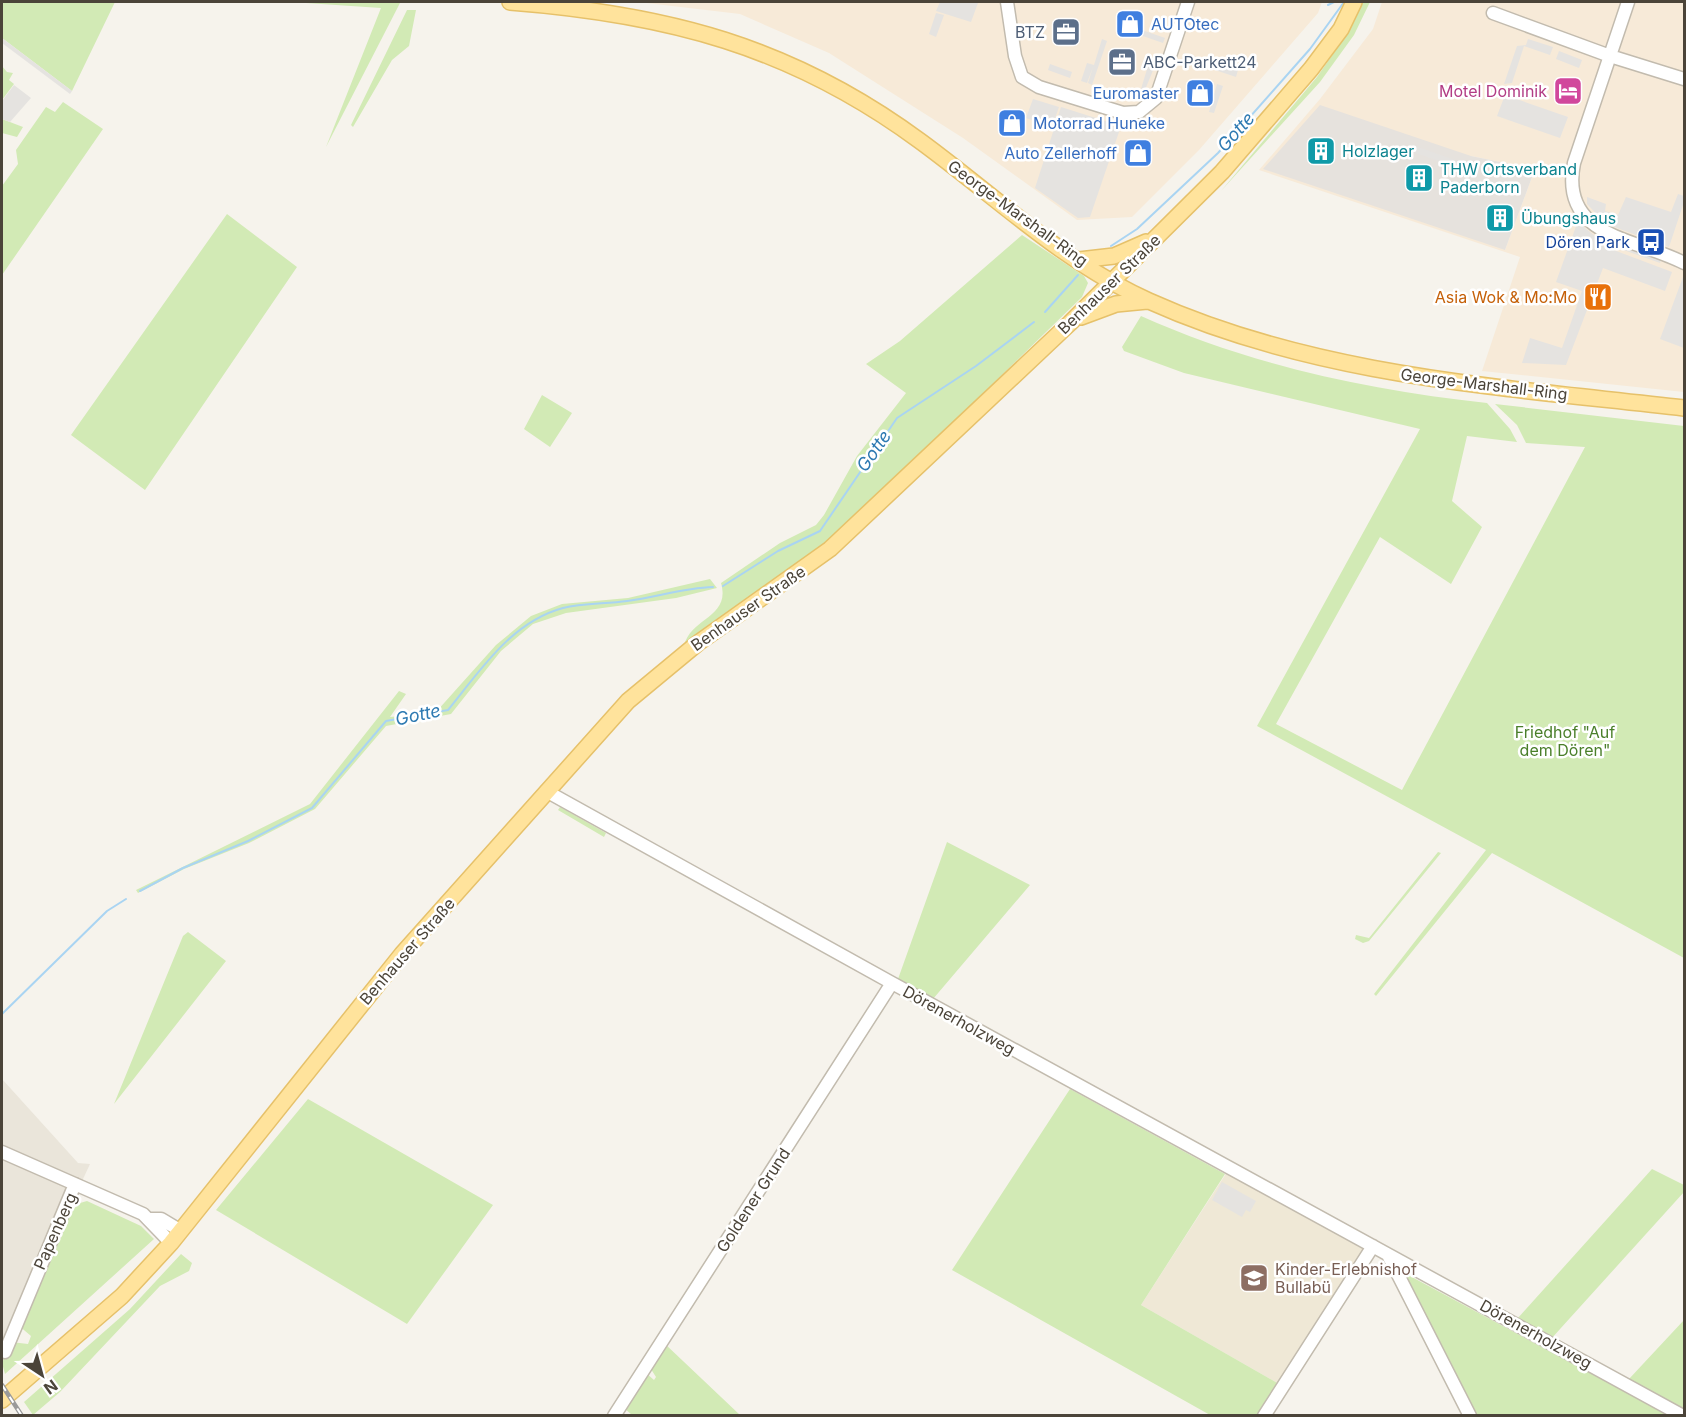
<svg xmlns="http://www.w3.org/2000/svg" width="1686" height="1417" viewBox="0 0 1686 1417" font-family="Inter,sans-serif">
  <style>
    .residential { fill: #eae5da }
    .commercial { fill: #f7ead8; fill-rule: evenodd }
    .industrial { fill: #e6e2dd }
    .education { fill: #efe8d6 }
    .green { fill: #d2eab5 }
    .parking { fill: #e5e3e0 }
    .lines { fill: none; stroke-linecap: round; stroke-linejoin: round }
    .stream { stroke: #a9d4f2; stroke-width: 2 }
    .minor-casing { stroke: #c2bbae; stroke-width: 15 }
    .major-casing { stroke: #e6c16a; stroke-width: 18 }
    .minor { stroke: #fff; stroke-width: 12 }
    .major { stroke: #ffe39c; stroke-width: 15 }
    .rail-casing { stroke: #9a9a9a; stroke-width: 4.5 }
    .rail { stroke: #fff; stroke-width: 2; stroke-dasharray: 7; stroke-linecap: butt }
    .labels { text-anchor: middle; stroke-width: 5; stroke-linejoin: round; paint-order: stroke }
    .shop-label { font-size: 16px; fill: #366cbe; stroke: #fff; text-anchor: start }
    .service-label { font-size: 16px; fill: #4e5e75; stroke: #fff; text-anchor: end }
    .hotel-label { font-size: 16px; fill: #b23c85; stroke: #fff; text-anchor: end }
    .culture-label { font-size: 16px; fill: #0d838f; stroke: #fff; text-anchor: start }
    .street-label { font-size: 16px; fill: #4b4439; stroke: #fff }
    .transit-label { font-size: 16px; fill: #164399; stroke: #fff; text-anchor: end }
    .food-label { font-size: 16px; fill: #c56008; stroke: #fff; text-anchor: end }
    .park-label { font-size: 16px; fill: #4a7f2a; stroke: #fff }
    .education-label { font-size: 16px; fill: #785e54; stroke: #fff; text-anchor: start }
    .water-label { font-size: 18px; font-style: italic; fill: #2e7ab2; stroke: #fff }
  </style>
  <rect width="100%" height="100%" fill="#f6f3ec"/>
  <path class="residential" d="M2,1079l76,84 12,1 -88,189z"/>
  <path class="commercial" d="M638,2h684l-4,11 -119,137 -67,67 -55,3 -114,-82 -134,-85 -89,-39z
    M1382,2h302v390l-202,-21 38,-114 -261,-87 61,-71 53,-70zM1471,156l64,13 -30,81z"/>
  <path class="industrial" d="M1320,105l151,51 64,13 -30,81 -242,-81z"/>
  <path class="education" d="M1227,1172l137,75 2,5 -87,132 -138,-79z"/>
  <path class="green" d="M2,2h113l-43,89 -70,-53z
    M291,2l109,1 -74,144 55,-139z
    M1363,2h7l-16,33 -34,47 -99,109 96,-114 32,-46z
    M407,10h9l-7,36 -17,14 -39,67 -2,-2z
    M2,66l5,6 6,1 -4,7 5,4 -12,16z
    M63,102l40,27 -101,146v-89l16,-22 -2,-14 30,-43 9,5z
    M2,119l21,8 -6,10 -15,-4z
    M227,214l70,53 -152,223 -74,-55z
    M1022,235l62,41 4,7 -6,14 -254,247 -144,102c7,-29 47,-28 37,-63l59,-40 36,-18 8,-10 33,-59 49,-63 -40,-29 34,-23z
    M1141,316c109,49 228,74 346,87l23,26 7,13 -50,-6 -15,65 30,26 -31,57 -71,-47 -104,187 126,66 183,-343 -59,-4 -9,-18 -22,-21 189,22v532l-192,-105 -116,143 -2,-2 112,-144 -229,-124 163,-297 -236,-56 -60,-22 -2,-4z
    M542,395l30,18 -22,34 -26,-18z
    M710,579l7,9 -41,10 -110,15 -33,11 -32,27 -50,63 -65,12 -71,83 -66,34 -65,26 -46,24 -2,-3 174,-86 89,-113 7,3 -16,23 46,-5 60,-67 35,-29 31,-12 66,-6z
    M560,807l46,26 -2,4 -46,-27z
    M947,842l83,43 -97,114 -35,-20z
    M1438,852l3,1 -72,88 -6,2 -8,-4 1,-4 13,3z
    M188,932l38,29 -112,143 69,-168z
    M1070,1089l155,85 -84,131 138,79 -20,31h-49l-258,-145z
    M308,1099l185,106 -86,119 -191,-114z
    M1652,1169l32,16v7l-133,147 -34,-20z
    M87,1201l54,25 13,13 -149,135 -3,-11 9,-21 17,2 3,-8 -13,-11 49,-110 13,-12z
    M181,1254l11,9 -3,8 -29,15 -100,106 -27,23 -9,-13 106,-93z
    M1395,1267l15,9 258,139h-194z
    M1684,1320v90l-55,-31z
    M664,1343l76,72h-108l-9,-8 23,-34 8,7 2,-3 -7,-11z"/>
  <path class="parking" d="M940,2h33l5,1 -7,19 -35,-11z
    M936,13l8,2 -8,22 -7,-3z
    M1142,30l23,8 -2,5 -23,-8z
    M2,38l70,53 -2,3 -68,-51z
    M1102,39l5,2 -15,44 -4,-2 5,-16 -6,16 -6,-2 6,-18 7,2z
    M1528,39l25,8 -3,8 -26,-9 -12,37 -8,1 13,-38 9,-1z
    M1559,51l23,9 -3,8 -23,-9z
    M1184,53l54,17 -2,7 -54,-18z
    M1050,64l22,8 -2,6 -22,-8z
    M1148,66l6,2 -12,29 -13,4 -30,-8 2,-5 32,7 8,-6z
    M1217,84l6,2 -9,27 -5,-1z
    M14,85l17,13 -21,24 -8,-3v-18z
    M1505,95l63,22 -8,21 -63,-22z
    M1033,99l26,8 -7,20 -26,-9z
    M1061,107l60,19 -31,91 -12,1 -43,-30z
    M1412,145l46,16 -2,6 -46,-16z
    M1678,194l6,2v6l-15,45 -63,-23 -19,-20v-7l19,7 -1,7 13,4 8,-18 45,15z
    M1579,218l6,10 19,15 -1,3 69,26 -7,19 -62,-23 -37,97 -44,-2 8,-25 32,10 20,-57 -26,-9z
    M1620,243l42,15 -2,5 -42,-15z
    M1683,277l1,1v70l-24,-9z
    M1222,1182l34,19 -6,11 -4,-2 -4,7 -30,-17z"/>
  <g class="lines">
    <path class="stream" d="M1328,5l6,-3
      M1111,246l26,-17 81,-76 92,-104 34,-47
      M1045,312l33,-37
      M723,586l55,-35 42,-20 77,-113 79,-52 58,-44
      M140,891l43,-23 65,-27 64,-33 74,-87 62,-11c32,-39 63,-88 115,-102 20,-5 43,-4 64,-7 30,-4 56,-13 86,-14
      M2,1014l105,-103 19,-12"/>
    <g class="minor-casing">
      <path id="minor" d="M1007,2l8,54 7,21 17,10 84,26 16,-1 17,-14 32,-96
        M1628,2l-54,161c-15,75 63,75 110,100
        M1493,13l117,43 74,23
        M546,791l346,192 791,433
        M2,1152l141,62 28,29
        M149,1219h12l20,12
        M1388,1255l82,161
        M5,1352l70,-168
        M614,1416l278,-433
        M1264,1416l109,-170"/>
    </g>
    <g class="major-casing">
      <path id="major" d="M510,2c156,12 281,44 410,139 74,54 144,122 229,160 169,76 354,86 535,107
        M1079,260l35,-4 32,-14
        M1081,317l35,-13 31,-3
        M2,1400l120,-104 49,-53 231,-289 226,-253 70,-58 132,-94 240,-226 152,-151 89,-103 30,-40 13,-27"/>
    </g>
    <use href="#minor" class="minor"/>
    <use href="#major" class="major"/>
    <g class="rail-casing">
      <path id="rail" d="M2,1385l20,31"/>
    </g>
    <use href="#rail" class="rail"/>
  </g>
  <defs>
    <g id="shop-square" transform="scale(1.5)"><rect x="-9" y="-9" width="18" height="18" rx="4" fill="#3f7fe0" stroke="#fff"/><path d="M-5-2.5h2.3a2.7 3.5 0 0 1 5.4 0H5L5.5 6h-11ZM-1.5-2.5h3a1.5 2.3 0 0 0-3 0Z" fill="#fff"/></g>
    <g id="office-square" transform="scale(1.5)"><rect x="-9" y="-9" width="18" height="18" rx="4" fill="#5c6f8a" stroke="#fff"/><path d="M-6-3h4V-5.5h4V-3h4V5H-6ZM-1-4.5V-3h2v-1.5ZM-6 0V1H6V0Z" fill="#fff"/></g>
    <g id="hotel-square" transform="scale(1.5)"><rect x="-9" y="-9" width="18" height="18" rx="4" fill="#d1479c" stroke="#fff"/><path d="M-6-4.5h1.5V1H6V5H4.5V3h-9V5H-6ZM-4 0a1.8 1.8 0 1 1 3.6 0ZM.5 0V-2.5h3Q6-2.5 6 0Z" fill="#fff"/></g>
    <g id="building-square" transform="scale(1.5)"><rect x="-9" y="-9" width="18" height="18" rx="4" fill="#0f9aa8" stroke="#fff"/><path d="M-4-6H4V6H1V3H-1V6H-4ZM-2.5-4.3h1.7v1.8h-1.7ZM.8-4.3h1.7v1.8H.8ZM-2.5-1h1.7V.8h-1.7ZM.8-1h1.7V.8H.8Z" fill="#fff"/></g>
    <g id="bus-square" transform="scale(1.5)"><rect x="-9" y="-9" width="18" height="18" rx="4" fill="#1a4fb4" stroke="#fff"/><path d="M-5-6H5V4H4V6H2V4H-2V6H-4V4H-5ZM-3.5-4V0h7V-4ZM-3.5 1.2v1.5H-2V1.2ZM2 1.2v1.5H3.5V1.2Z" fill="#fff"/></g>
    <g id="restaurant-square" transform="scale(1.5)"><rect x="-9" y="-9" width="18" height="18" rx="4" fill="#e8710a" stroke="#fff"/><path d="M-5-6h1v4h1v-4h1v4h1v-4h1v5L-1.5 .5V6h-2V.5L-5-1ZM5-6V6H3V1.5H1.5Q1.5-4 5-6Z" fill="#fff"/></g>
    <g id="school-square" transform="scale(1.5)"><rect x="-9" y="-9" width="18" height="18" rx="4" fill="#8d6e63" stroke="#fff"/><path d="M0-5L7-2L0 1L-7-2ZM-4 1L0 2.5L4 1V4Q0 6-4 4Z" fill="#fff"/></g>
  </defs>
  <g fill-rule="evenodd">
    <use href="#shop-square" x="1130" y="24"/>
    <use href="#office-square" x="1066" y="32"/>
    <use href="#office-square" x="1122" y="62"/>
    <use href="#hotel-square" x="1568" y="91"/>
    <use href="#shop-square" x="1200" y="93"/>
    <use href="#shop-square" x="1012" y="123"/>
    <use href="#building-square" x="1321" y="151"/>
    <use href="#shop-square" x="1138" y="153"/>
    <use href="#building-square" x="1419" y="178"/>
    <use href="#building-square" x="1500" y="218"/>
    <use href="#bus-square" x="1651" y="242"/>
    <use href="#restaurant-square" x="1598" y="297"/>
    <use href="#school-square" x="1254" y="1278"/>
  </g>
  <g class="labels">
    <g class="shop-label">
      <text x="1151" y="30">AUTOtec</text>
      <text x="1179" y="99" text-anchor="end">Euromaster</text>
      <text x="1033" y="129">Motorrad Huneke</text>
      <text x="1117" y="159" text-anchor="end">Auto Zellerhoff</text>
    </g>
    <g class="service-label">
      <text x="1045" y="38">BTZ</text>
      <text x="1143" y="68" text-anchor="start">ABC-Parkett24</text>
    </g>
    <g class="hotel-label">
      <text x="1547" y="97">Motel Dominik</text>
    </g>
    <g class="culture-label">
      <text x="1342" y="157">Holzlager</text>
      <text x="1440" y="175">THW Ortsverband<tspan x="1440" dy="18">Paderborn</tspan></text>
      <text x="1521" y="224">Übungshaus</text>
    </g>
    <g class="street-label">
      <text transform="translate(1018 213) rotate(36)" y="6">George-Marshall-Ring</text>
      <text transform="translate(1109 284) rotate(-44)" y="6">Benhauser Straße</text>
      <text transform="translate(1484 384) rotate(7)" y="6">George-Marshall-Ring</text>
      <text transform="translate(748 608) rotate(-35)" y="6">Benhauser Straße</text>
      <text transform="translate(407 951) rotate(-49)" y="6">Benhauser Straße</text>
      <text transform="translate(959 1020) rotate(29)" y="6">Dörenerholzweg</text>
      <text transform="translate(753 1200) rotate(-57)" y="6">Goldener Grund</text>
      <text transform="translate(55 1231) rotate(-66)" y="6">Papenberg</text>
      <text transform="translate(1536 1334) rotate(29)" y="6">Dörenerholzweg</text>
    </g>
    <g class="transit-label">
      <text x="1630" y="248">Dören Park</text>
    </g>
    <g class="food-label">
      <text x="1577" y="303">Asia Wok &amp; Mo:Mo</text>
    </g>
    <g class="park-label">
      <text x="1565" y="738">Friedhof "Auf<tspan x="1565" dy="18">dem Dören"</tspan></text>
    </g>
    <g class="education-label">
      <text x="1275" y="1275">Kinder-Erlebnishof<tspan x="1275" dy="18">Bullabü</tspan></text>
    </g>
    <g class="water-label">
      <text transform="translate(1236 132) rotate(-48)" y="6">Gotte</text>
      <text transform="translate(874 451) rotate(-55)" y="6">Gotte</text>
      <text transform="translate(418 715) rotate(-12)" y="6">Gotte</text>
    </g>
  </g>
  <rect width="1686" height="1417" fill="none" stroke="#4b4439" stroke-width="6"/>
  <g transform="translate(42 1375) rotate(144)" stroke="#ffffff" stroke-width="4.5" paint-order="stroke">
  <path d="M0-4.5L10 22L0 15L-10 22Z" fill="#4b4439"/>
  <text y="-9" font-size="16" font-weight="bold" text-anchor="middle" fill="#4b4439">N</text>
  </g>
</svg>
